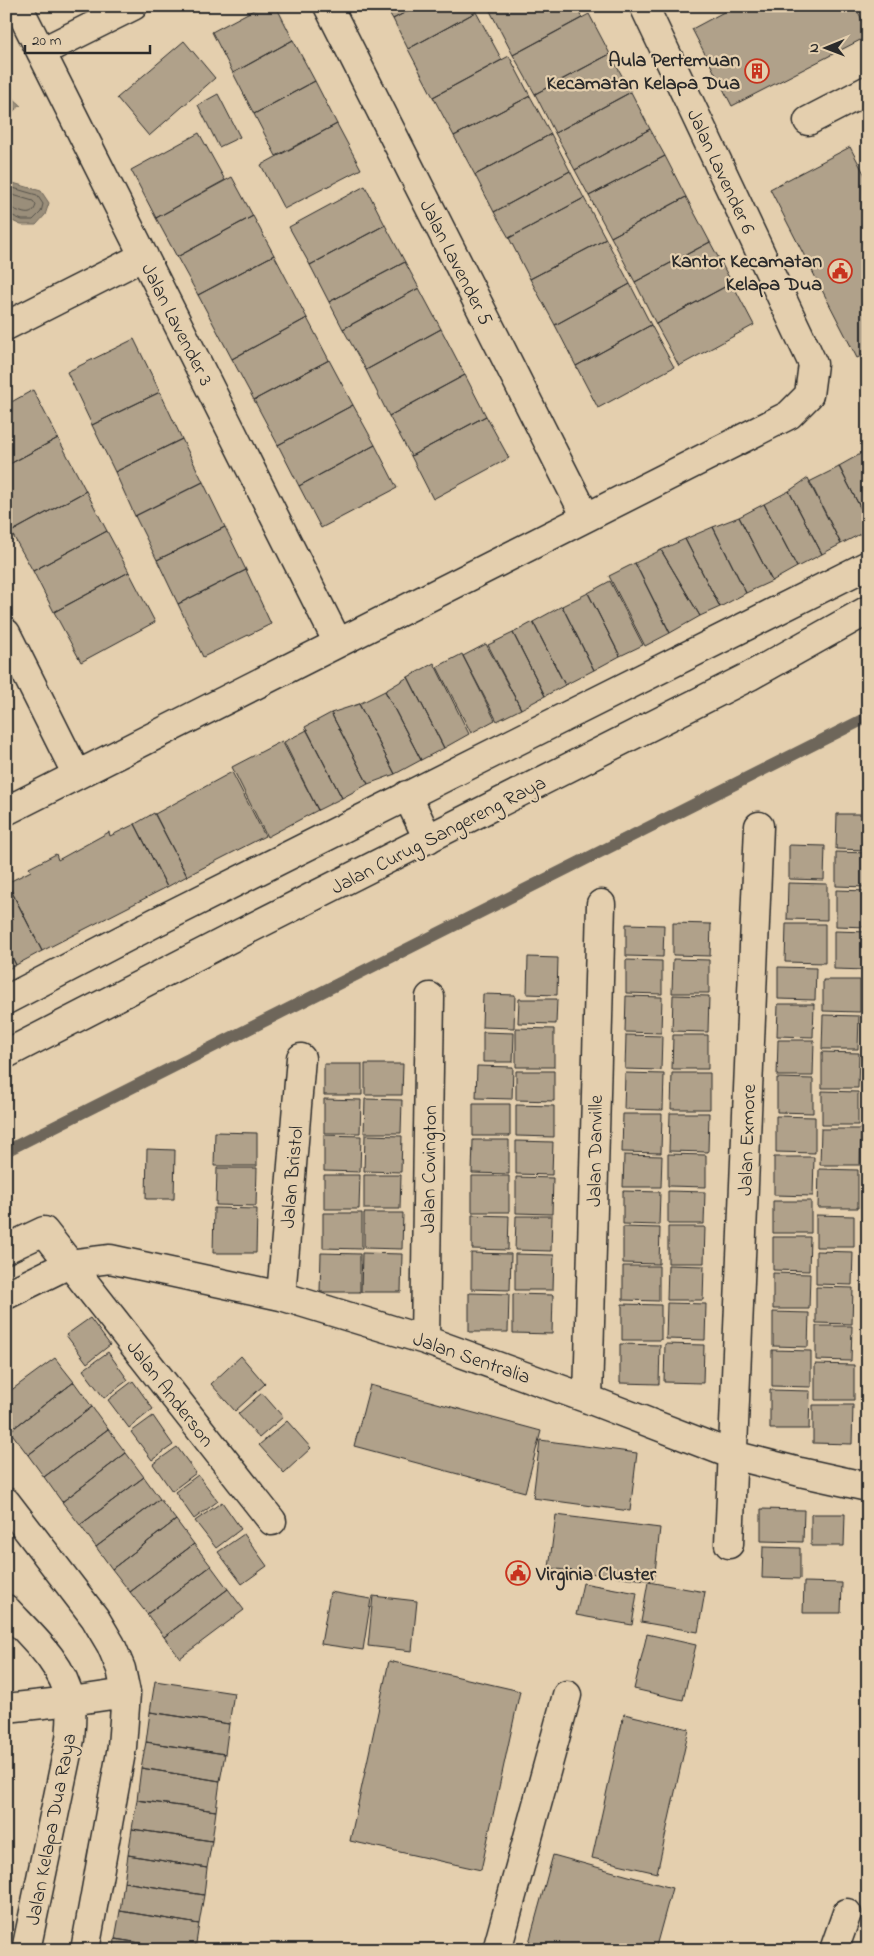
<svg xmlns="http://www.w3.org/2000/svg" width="874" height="1956" viewBox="0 0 874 1956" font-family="'Indie Flower',sans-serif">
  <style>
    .water { fill: #9a8e7a; stroke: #6e665a }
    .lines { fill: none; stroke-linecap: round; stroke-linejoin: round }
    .shore { stroke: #57534b; stroke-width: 1 }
    .stream { stroke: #6e665a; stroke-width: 12 }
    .building { fill: #b0a18a; stroke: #2b2b2b }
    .minor-casing { stroke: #2b2b2b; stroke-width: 31 }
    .major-casing { stroke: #2b2b2b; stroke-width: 31 }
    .minor { stroke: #e4cfae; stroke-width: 28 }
    .major { stroke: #e4cfae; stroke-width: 28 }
    .labels { text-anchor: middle; stroke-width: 4.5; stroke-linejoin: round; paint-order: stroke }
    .poi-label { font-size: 20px; font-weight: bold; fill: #2b2b2b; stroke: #e4cfae; text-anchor: end }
    .street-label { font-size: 20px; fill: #2b2b2b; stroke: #e4cfae }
  </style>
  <rect width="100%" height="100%" fill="#e4cfae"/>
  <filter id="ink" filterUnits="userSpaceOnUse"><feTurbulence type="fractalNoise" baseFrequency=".02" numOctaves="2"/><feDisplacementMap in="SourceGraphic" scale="10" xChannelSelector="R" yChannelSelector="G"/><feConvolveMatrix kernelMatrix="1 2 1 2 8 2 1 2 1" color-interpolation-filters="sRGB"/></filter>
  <g filter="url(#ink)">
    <path class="water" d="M6,92l15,13 -15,12z
      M6,181l35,10 8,12 -4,12 -9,10h-15l-15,-7z"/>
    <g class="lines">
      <path class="shore" d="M6,186l31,9 6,9 -2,8 -8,8h-11l-16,-7
        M6,193l27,8 3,4c-5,17 -19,3 -30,2"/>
      <path class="stream" d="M6,1151l862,-434"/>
    </g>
    <path class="building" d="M261,6h15l17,34 -60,33 -21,-41z
      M385,6h32l-24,13z
      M417,6h56l3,6 -68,37 -15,-30z
      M575,6l7,12 -69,37 -25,-48z
      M735,6h120l13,25v5l-136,70 -40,-77z
      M476,12l26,48 -69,37 -25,-48z
      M589,14l21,40 -75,40 -22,-39z
      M293,40l22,41 -61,33 -21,-41z
      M184,41l31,37 -66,58 -32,-38z
      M610,54l21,38 -76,41 -20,-39z
      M509,56l21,40 -76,40 -21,-39z
      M315,81l22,43 -61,32 -22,-42z
      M631,92l19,37 -75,41 -20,-37z
      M218,94l22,43 -21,10 -21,-42z
      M530,96l21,38 -76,41 -21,-39z
      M337,124l24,45 -77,40 -23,-44z
      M650,129l15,27 -76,40 -14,-26z
      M199,133l26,47 -69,38 -25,-48z
      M551,134l19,37 -76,41 -19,-37z
      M850,147l18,34v172l-11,5 -87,-169z
      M665,156l21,41 -75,40 -22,-41z
      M570,171l14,27 -75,40 -15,-26z
      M232,177l21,39 -76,41 -21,-39z
      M365,186l20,39 -75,40 -21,-38z
      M686,197l24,45 -75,40 -24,-45z
      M584,198l22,41 -76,40 -21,-41z
      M253,216l21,39 -76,40 -21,-38z
      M385,225l20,37 -76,40 -19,-37z
      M606,239l24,45 -75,41 -25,-46z
      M710,242l22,41 -76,41 -21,-42z
      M274,255l33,63 -75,41 -34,-64z
      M405,262l14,26 -76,41 -14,-27z
      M732,283l22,42 -75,41 -23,-42z
      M630,284l21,41 -75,41 -21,-41z
      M419,288l22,41 -75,41 -23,-41z
      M307,318l22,42 -75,40 -22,-41z
      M651,325l23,42 -76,41 -22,-42z
      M441,329l24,46 -76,41 -23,-46z
      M134,339l26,53 -68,33 -25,-53z
      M329,360l24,45 -75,40 -24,-45z
      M465,375l21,41 -75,40 -22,-40z
      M33,390l25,48 -52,28v-61z
      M160,392l22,47 -67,33 -23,-47z
      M353,405l22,40 -76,41 -21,-41z
      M486,416l23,42 -76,41 -22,-43z
      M58,438l28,53 -75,41 -5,-10v-56z
      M182,439l21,43 -68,34 -20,-44z
      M375,445l22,43 -76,40 -22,-42z
      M864,452l4,8v63l-29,-57z
      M839,467l29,55v8l-27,14 -32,-62z
      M808,478l33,66 -19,10 -33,-63z
      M203,482l22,45 -68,33 -22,-44z
      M86,491l21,40 -74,40 -22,-39z
      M789,491l33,63 -25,13 -33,-63z
      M764,504l33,63 -25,14 -33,-64z
      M739,517l33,64 -26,12 -33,-66z
      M225,527l21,43 -68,34 -21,-44z
      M713,527l33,66 -26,14 -35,-68z
      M107,531l22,41 -75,40 -21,-41z
      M685,539l35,68 -20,9 -39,-66z
      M661,550l39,66 -30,17 -35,-70z
      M635,563l35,70 -25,13 -36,-70z
      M246,570l25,54 -68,33 -25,-53z
      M129,572l26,50 -74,40 -27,-50z
      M610,581l33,64 -23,11 -32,-63z
      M588,593l32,63 -26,14 -32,-64z
      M562,606l32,64 -29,15 -32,-63z
      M533,622l32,63 -20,11 -32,-63z
      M513,633l32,63 -24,13 -33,-64z
      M486,644l35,65 -24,12 -34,-65z
      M462,654l33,66 -24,13 -34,-66z
      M434,663l35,71 -25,14 -36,-71z
      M408,677l36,71 -23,12 -36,-69z
      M385,691l36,69 -26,14 -36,-70z
      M359,704l36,70 -27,10 -37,-71z
      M331,713l37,71 -26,14 -37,-71z
      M307,730l35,68 -24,12 -34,-68z
      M282,741l36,69 -51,27 -35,-70z
      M232,772l33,64 -78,40 -32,-62z
      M154,813l33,63 -20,11 -32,-63z
      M837,814h31v36l-32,-1z
      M135,824l32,63 -125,64 -35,-68 24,-12 -2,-3 27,-14 2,6 51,-28 1,4z
      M789,845l36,1 -1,34 -35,-1z
      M836,852l32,1v34l-32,-1z
      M7,882l35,69 -26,14 -10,-20z
      M788,883l39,1v36l-40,-1z
      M836,890l32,1v36l-32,-1z
      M673,923l38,1 -1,32 -37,-1z
      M626,924l38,1 -1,32 -37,-1z
      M786,924h39v39l-40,-1z
      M834,931l34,1v38l-34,-1z
      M6,945l10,20 -10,5z
      M528,957l30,1 -1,37 -30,-1z
      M673,959l36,1v33h-37z
      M626,960l36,1v33l-36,-1z
      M778,967l38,1 -1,32 -37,-1z
      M823,980h37v32l-37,-1z
      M483,994l32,1 -1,33 -32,-1z
      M673,995l36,1 -1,36 -36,-1z
      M626,996l36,1 -1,36 -36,-1z
      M519,999h38l-1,25 -38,-1z
      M778,1004h36l-1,33 -36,-1z
      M823,1015l36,1 -1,33h-36z
      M516,1028l38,1v38h-38z
      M483,1032l31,1 -1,29h-30z
      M626,1035l36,1 -1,34 -36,-1z
      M673,1035h35v34h-36z
      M778,1040h36l-1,36h-36z
      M822,1052l37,1 -1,35h-36z
      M324,1064h38v31h-38z
      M365,1064h38l-1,31h-37z
      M477,1066l36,1 -1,32 -36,-1z
      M516,1071h38v30l-38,-1z
      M625,1073l39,1 -1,36 -39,-1z
      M672,1073h38v36h-39z
      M777,1078l36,1v34l-36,-1z
      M822,1091l36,1v33h-36z
      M324,1099l37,1 -1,33h-36z
      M365,1099l37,1 -1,33h-37z
      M473,1104h37v32h-37z
      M516,1105l38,1v31l-38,-1z
      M670,1113h39l-1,39 -39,-1z
      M623,1114h39l-1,39 -39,-1z
      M776,1116l39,1v36l-39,-1z
      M821,1129h40l-1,36h-40z
      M215,1132l42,1v33h-43z
      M324,1135l37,1 -1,36 -36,-1z
      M365,1135l37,1 -1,36 -37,-1z
      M473,1140h36v34l-37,-1z
      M516,1141l37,1 -1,33 -36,-1z
      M147,1149l28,1 -1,49h-28z
      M668,1154l38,1v32l-38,-1z
      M624,1155l38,1 -1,31h-38z
      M774,1157h40l-1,39 -39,-1z
      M217,1168h40l-1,38 -40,-1z
      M819,1169l39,1v38h-40z
      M324,1175h36l-1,34h-35z
      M364,1175h37l-1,34h-36z
      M472,1176h37v36h-37z
      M516,1177l37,1 -1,36 -36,-1z
      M623,1191l37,1 -1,33 -36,-1z
      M668,1191l37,1 -1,32h-36z
      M773,1201h38v32h-38z
      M214,1208l43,1 -1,44h-43z
      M323,1213h39v36l-39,-1z
      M364,1213h39l-1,36 -38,-1z
      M472,1215l37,1 -1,34 -36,-1z
      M816,1215l38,1v31h-38z
      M516,1216h36l-1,35 -36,-1z
      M623,1227l37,1 -1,36 -36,-1z
      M668,1227h37l-1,36h-36z
      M773,1237h37l-1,34 -36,-1z
      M816,1251l37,1 -1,33 -36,-1z
      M321,1253l39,1v38h-40z
      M362,1253l40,1 -1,38h-40z
      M471,1253l40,1 -1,36 -39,-1z
      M515,1254l39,1 -1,35h-38z
      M668,1265l36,1 -1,34h-36z
      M623,1266h36v35l-36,-1z
      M773,1273l37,1 -1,35h-36z
      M816,1287l37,1 -1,36 -36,-1z
      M469,1293l40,1 -1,38h-39z
      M513,1294l40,1 -1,39 -39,-1z
      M667,1303l39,1 -1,36 -39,-1z
      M622,1304l39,1v35h-39z
      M773,1312l36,1 -1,34 -35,-1z
      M90,1318l20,27 -23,18 -21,-28z
      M816,1326h36l-1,35 -35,-1z
      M620,1344l40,1 -1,39 -39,-1z
      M665,1344l39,1 -1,38 -39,-1z
      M772,1350l39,1v36l-39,-1z
      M108,1352l20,28 -24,18 -21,-28z
      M241,1356l24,28 -30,27 -24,-27z
      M55,1358l19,24 -64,49 -4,-5v-32z
      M815,1364l39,1v35h-39z
      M133,1381l20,28 -24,19 -21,-28z
      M74,1382l18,25 -64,48 -18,-24z
      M370,1385l171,46 -16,61 -171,-46z
      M770,1390l40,1 -1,38h-39z
      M262,1393l21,24 -24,21 -21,-24z
      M813,1405h40l-1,39 -39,-1z
      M92,1407l16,22 -64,48 -16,-22z
      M153,1416l20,29 -21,15 -21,-28z
      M287,1421l24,27 -27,25 -25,-28z
      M108,1429l18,24 -64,49 -18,-25z
      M540,1440l97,13 -7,58 -97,-13z
      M177,1447l19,26 -24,18 -19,-27z
      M126,1453l18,24 -64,48 -18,-23z
      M198,1475l20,26 -24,18 -19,-27z
      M144,1477l16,22 -64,48 -16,-22z
      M160,1499l16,21 -64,49 -16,-22z
      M222,1502l19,27 -25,19 -21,-27z
      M761,1509l43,1 -1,32 -42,-1z
      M811,1514h34l-1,32h-33z
      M556,1515l104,13 -6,53 -105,-13z
      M176,1520l18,24 -64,48 -18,-23z
      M244,1534l23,32 -25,18 -24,-32z
      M194,1544l17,22 -64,48 -17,-22z
      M763,1547l37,1v31l-38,-1z
      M211,1566l17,23 -64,48 -17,-23z
      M648,1582l57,10 -7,40 -57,-10z
      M804,1582l38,1 -1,30h-38z
      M583,1583l54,10 -5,32 -56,-10z
      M228,1589l16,21 -64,48 -16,-21z
      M330,1592l41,7 -8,51 -42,-6z
      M373,1596l44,5 -5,50 -44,-5z
      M647,1634l49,11 -13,55 -49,-11z
      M389,1661l131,30 -39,179 -131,-29z
      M155,1681l79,12 -5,31 -79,-12z
      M150,1712l79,12 -4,30 -79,-12z
      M624,1714l65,15 -32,144 -65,-15z
      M146,1742l79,12 -5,27 -79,-13z
      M141,1768l79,13 -4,30 -79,-11z
      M137,1800l79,11 -4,30 -80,-12z
      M132,1829l80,12 -5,27 -79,-13z
      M128,1855l79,13 -3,27 -80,-13z
      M553,1855l119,33 -17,62h-128z
      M124,1882l80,13 -5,29 -79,-13z
      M120,1911l79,13 -4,26h-10l-70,-11z
      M115,1939l70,11h-71z"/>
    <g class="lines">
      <g class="minor-casing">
        <path id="minor" d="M18,6l320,637
          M328,6l258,511
          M41,52l92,-46
          M808,121l60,-31
          M6,326l138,-70
          M6,633l71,142
          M407,795l21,44
          M6,811l783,-396 20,-20 4,-31 -169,-358
          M6,1000l150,-78 712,-357
          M6,1249l38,-18 228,290
          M6,1295l63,-31 41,-5 171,37 144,44 163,59 145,56 67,17 68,15
          M281,1296l20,-238
          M425,1340l5,-343
          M588,1399l13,-495
          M6,1502l89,116 16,27 10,24 5,24 -4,54 -37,203
          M729,1544l30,-718
          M71,1701l55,-8
          M497,1950l70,-255
          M834,1950l13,-37"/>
      </g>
      <g class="major-casing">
        <path id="major" d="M6,1054l235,-121 509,-257 118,-66
          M6,1609c24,26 57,54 64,91 3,12 1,26 0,39l-44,211
          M6,1708l65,-7"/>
      </g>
      <use href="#minor" class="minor"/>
      <use href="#major" class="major"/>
    </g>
  </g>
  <defs>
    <g id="building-ring" transform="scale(1.25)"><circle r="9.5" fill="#e4cfae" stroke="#c8321e" stroke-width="1.5"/><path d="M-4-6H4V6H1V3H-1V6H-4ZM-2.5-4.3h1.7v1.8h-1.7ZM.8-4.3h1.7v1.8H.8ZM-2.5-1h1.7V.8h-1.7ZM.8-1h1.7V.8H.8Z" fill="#c8321e"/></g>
    <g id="civic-ring" transform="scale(1.25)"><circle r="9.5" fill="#e4cfae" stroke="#c8321e" stroke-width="1.5"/><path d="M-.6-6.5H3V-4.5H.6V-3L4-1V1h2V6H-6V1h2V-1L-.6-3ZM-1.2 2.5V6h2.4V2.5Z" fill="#c8321e"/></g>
  </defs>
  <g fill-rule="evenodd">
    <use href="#building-ring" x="757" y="71"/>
    <use href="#civic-ring" x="840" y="271"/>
    <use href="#civic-ring" x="518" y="1573"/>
  </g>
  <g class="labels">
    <g class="poi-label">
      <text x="740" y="66">Aula Pertemuan<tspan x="740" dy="23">Kecamatan Kelapa Dua</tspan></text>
      <text x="822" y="267">Kantor Kecamatan<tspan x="822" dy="23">Kelapa Dua</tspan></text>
      <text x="536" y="1580" text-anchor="start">Virginia Cluster</text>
    </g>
    <g class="street-label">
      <text transform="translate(722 171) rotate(65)" y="7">Jalan Lavender 6</text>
      <text transform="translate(457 262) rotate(63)" y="7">Jalan Lavender 5</text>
      <text transform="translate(178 324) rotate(63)" y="7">Jalan Lavender 3</text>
      <text transform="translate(438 834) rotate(-27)" y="7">Jalan Curug Sangereng Raya</text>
      <text transform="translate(746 1140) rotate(-88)" y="7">Jalan Exmore</text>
      <text transform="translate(594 1151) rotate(-89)" y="7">Jalan Danville</text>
      <text transform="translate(428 1169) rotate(-89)" y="7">Jalan Covington</text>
      <text transform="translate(291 1177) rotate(-85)" y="7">Jalan Bristol</text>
      <text transform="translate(472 1357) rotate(19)" y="7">Jalan Sentralia</text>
      <text transform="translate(171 1393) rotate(52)" y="7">Jalan Anderson</text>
      <text transform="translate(50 1829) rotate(-79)" y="7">Jalan Kelapa Dua Raya</text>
    </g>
  </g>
  <rect width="874" height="1956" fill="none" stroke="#e4cfae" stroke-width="25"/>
  <rect x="12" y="12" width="849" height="1931" fill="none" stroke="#2b2b2b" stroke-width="2" filter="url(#ink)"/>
  <g transform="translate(826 48) rotate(269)" stroke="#e4cfae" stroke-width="4" paint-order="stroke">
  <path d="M0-4L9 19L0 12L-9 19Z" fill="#2b2b2b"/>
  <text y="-8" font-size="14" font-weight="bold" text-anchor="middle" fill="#2b2b2b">N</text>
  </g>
  <path d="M25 45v8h125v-8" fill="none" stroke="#2b2b2b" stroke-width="2.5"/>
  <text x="32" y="45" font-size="15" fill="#2b2b2b" stroke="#e4cfae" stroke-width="4" paint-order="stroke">20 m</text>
</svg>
